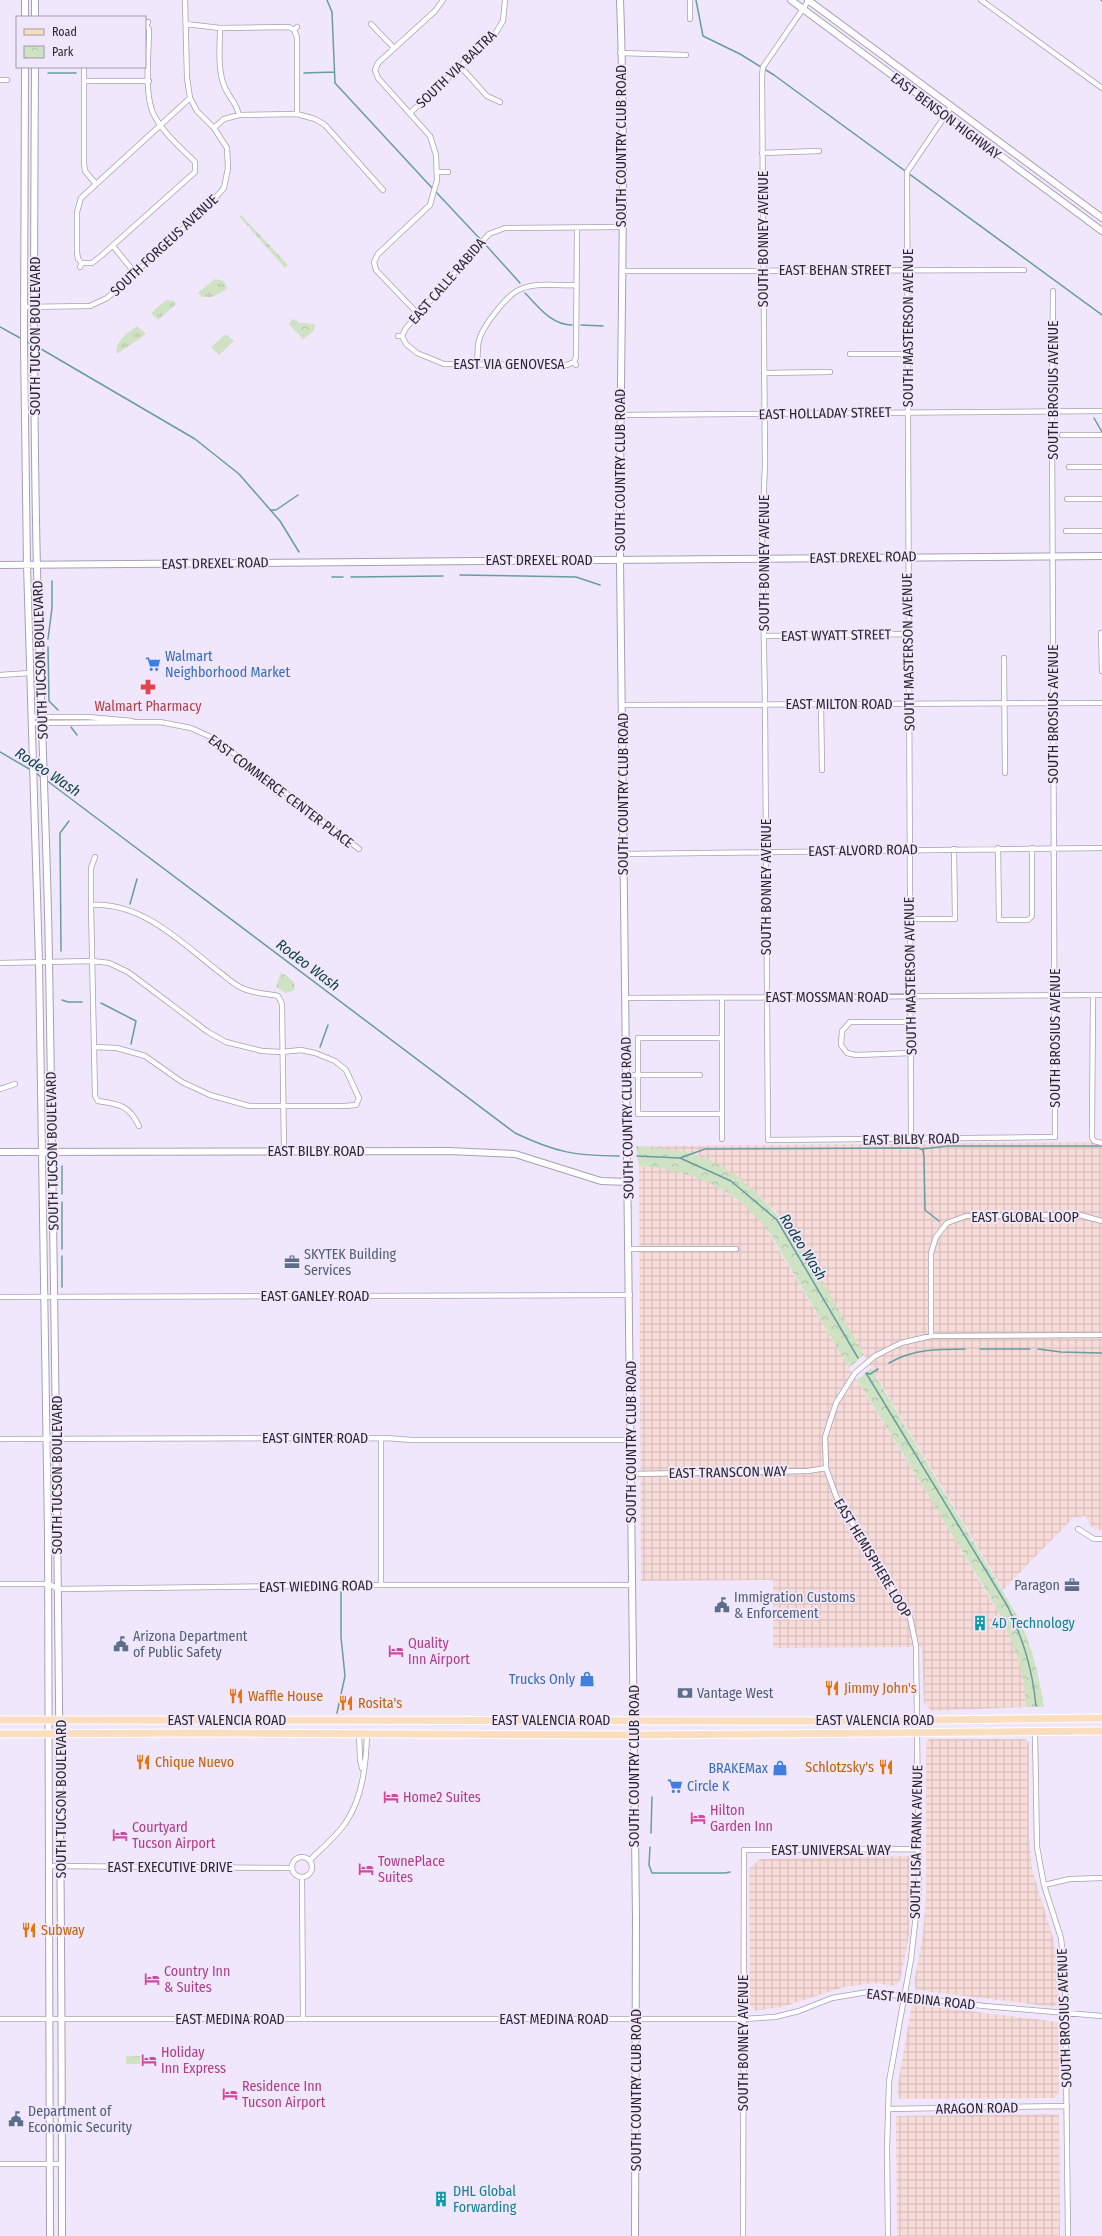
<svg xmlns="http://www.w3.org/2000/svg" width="1102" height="2236" viewBox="0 0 1102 2236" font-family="'Fira Sans Condensed',sans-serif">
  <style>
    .industrial { fill: url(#industrial-grid) }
    .grass { fill: url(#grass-tufts) }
    .park { fill: url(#park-crowns) }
    .garden { fill: #cfe2c4 }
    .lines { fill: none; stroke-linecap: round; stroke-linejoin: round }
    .stream { stroke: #679da1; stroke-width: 1.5 }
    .street-casing { stroke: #a99fb3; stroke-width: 6 }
    .secondary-casing { stroke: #a99fb3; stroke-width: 8 }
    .primary-casing { stroke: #fff; stroke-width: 9 }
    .street { stroke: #fff; stroke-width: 4.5 }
    .secondary { stroke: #fff; stroke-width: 6 }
    .primary { stroke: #fadebf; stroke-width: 7 }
    .labels { text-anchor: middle; stroke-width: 3.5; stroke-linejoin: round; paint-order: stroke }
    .street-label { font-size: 14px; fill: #2a262e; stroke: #f1e7fc }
    .shop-label { font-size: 14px; fill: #366cbe; stroke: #f1e7fc; text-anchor: start }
    .health-label { font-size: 14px; fill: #be3a42; stroke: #f1e7fc }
    .service-label { font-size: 14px; fill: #4e5e75; stroke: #f1e7fc; text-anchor: start }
    .culture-label { font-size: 14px; fill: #0d838f; stroke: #f1e7fc; text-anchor: start }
    .hotel-label { font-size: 14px; fill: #b23c85; stroke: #f1e7fc; text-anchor: start }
    .food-label { font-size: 14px; fill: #c56008; stroke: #f1e7fc; text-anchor: start }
    .water-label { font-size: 15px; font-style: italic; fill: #0f4346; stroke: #f1e7fc }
  </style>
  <defs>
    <pattern id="industrial-grid" width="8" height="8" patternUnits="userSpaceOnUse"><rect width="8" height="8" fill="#f6dbd9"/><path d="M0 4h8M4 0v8" fill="none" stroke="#d3bcbb"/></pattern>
    <pattern id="grass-tufts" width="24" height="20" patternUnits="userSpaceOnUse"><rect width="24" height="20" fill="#cfe2c4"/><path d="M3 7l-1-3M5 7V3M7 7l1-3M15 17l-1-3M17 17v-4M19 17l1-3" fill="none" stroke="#b2c2a9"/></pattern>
    <pattern id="park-crowns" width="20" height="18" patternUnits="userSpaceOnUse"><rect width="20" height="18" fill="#cfe2c4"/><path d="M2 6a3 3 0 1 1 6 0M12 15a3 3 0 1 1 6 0" fill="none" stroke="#b2c2a9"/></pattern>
  </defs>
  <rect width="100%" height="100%" fill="#f1e7fc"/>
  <path class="industrial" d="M1102,1142v389l-10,-4 -7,-11 -12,2 -70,72 -214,-362 -10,-13 -19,-19 -32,-24 -29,-16 -37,-7 -26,-3z
    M639,1166l31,3 38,12 39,25 14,14 88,148 85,136 78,132 14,48v23l-94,4 -8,-8 -2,-56 -149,1v-68l-132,1z
    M929,1739h96l4,4v95l3,31 21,69 5,26 1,38 -5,5 -138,-17 -2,-7 9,-49 3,-39v-152z
    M910,1856l-1,80 -9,45 -5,5 -22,-3 -29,4 -62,20 -26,4 -6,-6 -1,-136 11,-10z
    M912,2004l147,18v70l-4,6 -156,1 -2,-10z
    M1059,2114l1,122h-163l-1,-120z"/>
  <path class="grass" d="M241,215l47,50 -3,3 -46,-52z
    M215,279l9,2 3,8 -15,8h-10l-4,-4z
    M166,300l8,1 2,3 -18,16 -7,-7z
    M137,326l9,8 -29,20c-3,-13 11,-21 20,-28z
    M126,2056h21l1,8h-22z"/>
  <path class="park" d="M293,319l7,4 15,1 -1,7 -11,8 -14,-15z
    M281,972l13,10 1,8 -9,3 -10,-6z
    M636,1146c21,2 44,3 63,10 81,30 124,129 165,199l-15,13 -78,-133c-31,-46 -79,-65 -132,-69z
    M871,1368l148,251c14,29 20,57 25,88h-18c-1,-63 -39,-114 -70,-166 -32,-54 -65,-107 -99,-161z"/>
  <path class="garden" d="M226,334l8,7 -15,14 -8,-8z"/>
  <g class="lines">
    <path class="stream" d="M327,0l5,12 3,71 98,106
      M696,0l7,36 37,18 34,21 328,240
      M1101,0l1,1
      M48,73h28
      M304,73l30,-1
      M436,192l45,48
      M484,243l36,40
      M525,293c14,14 26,32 47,32
      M581,325l22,1
      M0,327l22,12
      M26,341l7,4
      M36,346l159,93 44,35 41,47 19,31
      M1094,418l8,14
      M270,510h6l22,-15
      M460,575l116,2 24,8
      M332,577h11
      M351,577l92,-1
      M48,639l4,-31v-27
      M48,647l1,54 9,9
      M71,727l6,8
      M0,752l31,18
      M36,773l6,5
      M46,780l469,353c40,19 60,23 104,23
      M130,904l7,-25
      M61,951l-1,-118 9,-12
      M62,1000l6,2h14
      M101,1003l35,18 -5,23
      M320,1047l8,-22
      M922,1149l25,-3h155
      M637,1156l43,2 51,23 46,39 81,138
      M680,1158l25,-9 213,-1 5,2 1,7 1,53 14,11
      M62,1166v28
      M62,1202v47
      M62,1256v31
      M980,1349h50
      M1038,1349l23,3 41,1
      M889,1363c24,-14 49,-14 76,-14
      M866,1373l142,234c16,36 24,60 28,99
      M866,1373l4,1 8,-5
      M337,1713l8,-37 -4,-39v-45
      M651,1833l1,-36
      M650,1847l-1,18 3,8h73l5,-1"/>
    <g class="street-casing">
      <path id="street" d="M809,0l-46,67 -1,9 3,389 -3,69 3,170 3,436 287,-3 -3,-725 1,-121
        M981,0l121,88
        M690,19v-19
        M186,24l34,4 69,-1 5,3
        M371,24l23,24
        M297,27l-3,3 3,7v77
        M220,28c0,18 -3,42 5,60 5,11 11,14 14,27
        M620,53l66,2
        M460,66l27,30 13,6
        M84,67v96l1,8 11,13
        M375,70l3,-7 57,-52 8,-11
        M0,80h7
        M85,81h64
        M410,113l85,-79 8,-13 2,-21
        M214,128l10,-9 15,-4 58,-1 18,5 10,6 58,65
        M762,153l57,-2
        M437,172h11
        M113,246l22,27
        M374,262l4,-8 52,-49 7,-25 -1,-25 -6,-19 -52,-58 -3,-8
        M374,262l2,8 43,45
        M82,263l-4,-4 -1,-7v-40l4,-14 109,-100
        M80,267l2,-4h10l9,-7 94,-84v-10c-15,-15 -33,-30 -42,-49 -9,-21 -4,-61 -4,-84l-3,-4 2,-3
        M622,271l402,-1
        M24,307l66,-1 17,-8 100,-91 17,-19 4,-20 -1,-20 -13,-20 -17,-17 -7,-13 -3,-20 -2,-78
        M398,336h4l4,-8 83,-94 16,-6 116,-1
        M402,336l4,8 11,9 27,11 123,1 7,-3 2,3
        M850,354h58
        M574,362l2,-5 1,-129
        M477,365c1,-8 0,-17 2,-25 4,-14 28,-46 42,-51 16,-7 38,-3 55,-4
        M764,373l66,-1
        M619,415l483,-4
        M1062,435h40
        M1069,467h33
        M1067,499h35
        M1066,531h36
        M1101,633l1,38
        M764,636l145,-2
        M1004,658l1,115
        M0,675l30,-2
        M821,704l1,66
        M623,705l479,-2
        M32,717h56l44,4
        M32,723l128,-1 31,6 24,11 144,110
        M998,848l1,72h29l4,-4v-68
        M623,854l479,-6
        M91,905v-37l4,-11
        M910,919h45l-1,-70
        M0,963l92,-2 17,2 19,9 80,60 18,10 36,9 20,1 19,-2 14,3 20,8 11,9 13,28 -3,7 -11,1h-96l-39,-11 -28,-13 -37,-26 -28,-8 -23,-1
        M1093,995l-1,142 2,4 8,2
        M625,998l477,-3
        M722,998v141
        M911,1022h-61l-8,9 -1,14 6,8 9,2 55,-2
        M722,1038h-84v76h84
        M625,1075h75
        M0,1089l15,-5
        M139,1126c-10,-21 -20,-22 -41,-25l-3,-5 -4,-191c51,-3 90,37 127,66 7,5 14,12 22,16 13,7 25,6 38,9l4,8 2,147
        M911,1138l-4,-966 44,-65
        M629,1249h107
        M0,1297l630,-2
        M931,1336v-83l5,-16 11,-14 19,-7 114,-1 22,6
        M381,1438v147
        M0,1439l386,-1 26,2h218
        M631,1474l177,-3 18,-3
        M1078,1529l16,10h8
        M0,1584h49l9,5 323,-4h251
        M917,1720l-1,-74 -6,-29 -61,-99 -13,-22 -10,-28 -1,-31 11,-34 19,-30 20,-17 26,-13 30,-7 171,-1
        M1035,1732l2,115 7,38 17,53 4,38 3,260
        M359,1734l1,25 2,9
        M292 1867a10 10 0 1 1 20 0a10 10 0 1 1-20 0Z
        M310,1860c12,-12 27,-24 36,-38 17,-25 20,-58 21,-88
        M49,1866l243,2
        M302,1877l1,142
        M1044,1885l26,-6 32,-1
        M0,2019h743l32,-2 24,-6 33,-13 36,-6 116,14 118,10
        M888,2109l179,-3
        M0,2164h62
        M743,2236l1,-386 175,-1
        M888,2236l-1,-87 2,-67 22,-123 8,-71 -2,-155"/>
    </g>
    <g class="secondary-casing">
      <path id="secondary" d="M620,0c7,186 -1,373 0,560l16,1359 -1,317
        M791,0l311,231
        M808,0l294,218
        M25,17v-17
        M35,17v-17
        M25,67l-1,277 3,221 12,397 9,571 2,703
        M35,67c-1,167 -2,334 2,501 3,131 10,262 12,393 7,425 13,850 13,1275
        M0,565l1102,-9
        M0,1152l449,-1 66,3 86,27 27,1"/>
    </g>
    <g class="primary-casing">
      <path id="primary" d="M0,1720l843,1 259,-3
        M0,1734l207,-1 427,2 468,-4"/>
    </g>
    <use href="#street" class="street"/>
    <use href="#secondary" class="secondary"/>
    <use href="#primary" class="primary"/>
  </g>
  <defs>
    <g id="supermarket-bare" transform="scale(1.2)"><path d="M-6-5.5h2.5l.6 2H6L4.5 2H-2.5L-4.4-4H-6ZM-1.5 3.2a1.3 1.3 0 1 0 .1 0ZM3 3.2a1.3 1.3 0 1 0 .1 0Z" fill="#3f7fe0" stroke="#f1e7fc" stroke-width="2.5" paint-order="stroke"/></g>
    <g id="pharmacy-bare" transform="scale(1.2)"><path d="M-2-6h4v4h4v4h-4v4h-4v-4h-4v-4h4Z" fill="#e0444e" stroke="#f1e7fc" stroke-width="2.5" paint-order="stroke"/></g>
    <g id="office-bare" transform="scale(1.2)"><path d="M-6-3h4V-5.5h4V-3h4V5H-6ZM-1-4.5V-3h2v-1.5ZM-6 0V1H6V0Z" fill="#5c6f8a" stroke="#f1e7fc" stroke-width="2.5" paint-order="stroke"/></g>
    <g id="civic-bare" transform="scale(1.2)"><path d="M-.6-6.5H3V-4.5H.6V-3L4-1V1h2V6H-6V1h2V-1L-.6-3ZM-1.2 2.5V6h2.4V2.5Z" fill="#5c6f8a" stroke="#f1e7fc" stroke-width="2.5" paint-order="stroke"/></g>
    <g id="building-bare" transform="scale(1.2)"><path d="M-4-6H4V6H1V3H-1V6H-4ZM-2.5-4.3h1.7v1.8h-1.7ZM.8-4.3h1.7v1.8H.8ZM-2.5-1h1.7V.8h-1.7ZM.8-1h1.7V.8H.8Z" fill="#0f9aa8" stroke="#f1e7fc" stroke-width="2.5" paint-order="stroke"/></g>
    <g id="hotel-bare" transform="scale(1.2)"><path d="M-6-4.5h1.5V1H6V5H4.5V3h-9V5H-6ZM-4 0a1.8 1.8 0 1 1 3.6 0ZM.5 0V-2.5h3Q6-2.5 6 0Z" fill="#d1479c" stroke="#f1e7fc" stroke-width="2.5" paint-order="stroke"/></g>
    <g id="shop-bare" transform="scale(1.2)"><path d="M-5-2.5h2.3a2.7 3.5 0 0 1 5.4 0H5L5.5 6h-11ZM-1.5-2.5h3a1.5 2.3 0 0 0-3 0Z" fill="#3f7fe0" stroke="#f1e7fc" stroke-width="2.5" paint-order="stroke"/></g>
    <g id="restaurant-bare" transform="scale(1.2)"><path d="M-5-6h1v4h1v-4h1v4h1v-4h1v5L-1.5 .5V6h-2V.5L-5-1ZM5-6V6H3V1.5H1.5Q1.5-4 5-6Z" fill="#e8710a" stroke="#f1e7fc" stroke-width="2.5" paint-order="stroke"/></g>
    <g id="bank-bare" transform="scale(1.2)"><path d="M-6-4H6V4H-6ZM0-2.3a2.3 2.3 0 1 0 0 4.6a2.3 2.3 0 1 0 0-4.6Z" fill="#5c6f8a" stroke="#f1e7fc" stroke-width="2.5" paint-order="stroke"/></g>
  </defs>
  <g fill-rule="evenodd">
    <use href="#supermarket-bare" x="153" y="664"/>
    <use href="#pharmacy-bare" x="148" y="687"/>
    <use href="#office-bare" x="292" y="1262"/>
    <use href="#office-bare" x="1072" y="1585"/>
    <use href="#civic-bare" x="722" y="1605"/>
    <use href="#building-bare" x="980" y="1623"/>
    <use href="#civic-bare" x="121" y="1644"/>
    <use href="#hotel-bare" x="396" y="1651"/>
    <use href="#shop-bare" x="587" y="1679"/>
    <use href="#restaurant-bare" x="832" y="1688"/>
    <use href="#bank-bare" x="685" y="1693"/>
    <use href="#restaurant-bare" x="236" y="1696"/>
    <use href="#restaurant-bare" x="346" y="1703"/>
    <use href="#restaurant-bare" x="143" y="1762"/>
    <use href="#restaurant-bare" x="886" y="1767"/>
    <use href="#shop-bare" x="780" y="1768"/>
    <use href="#supermarket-bare" x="675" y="1786"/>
    <use href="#hotel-bare" x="391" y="1797"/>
    <use href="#hotel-bare" x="698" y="1818"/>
    <use href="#hotel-bare" x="120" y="1835"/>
    <use href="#hotel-bare" x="366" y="1869"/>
    <use href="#restaurant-bare" x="29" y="1930"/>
    <use href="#hotel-bare" x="152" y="1979"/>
    <use href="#hotel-bare" x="149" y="2060"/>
    <use href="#hotel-bare" x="230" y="2094"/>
    <use href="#civic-bare" x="16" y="2119"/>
    <use href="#building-bare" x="441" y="2199"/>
  </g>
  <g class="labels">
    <g class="street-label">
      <text transform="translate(456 69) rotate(-44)" y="5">SOUTH VIA BALTRA</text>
      <text transform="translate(946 116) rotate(37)" y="5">EAST BENSON HIGHWAY</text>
      <text transform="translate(621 146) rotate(-90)" y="5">SOUTH COUNTRY CLUB ROAD</text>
      <text transform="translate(763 239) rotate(-90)" y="5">SOUTH BONNEY AVENUE</text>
      <text transform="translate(164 245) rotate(-43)" y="5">SOUTH FORGEUS AVENUE</text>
      <text x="835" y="275">EAST BEHAN STREET</text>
      <text transform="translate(447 281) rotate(-49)" y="5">EAST CALLE RABIDA</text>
      <text transform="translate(908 328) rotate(-90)" y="5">SOUTH MASTERSON AVENUE</text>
      <text transform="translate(35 336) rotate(-90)" y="5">SOUTH TUCSON BOULEVARD</text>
      <text x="509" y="369">EAST VIA GENOVESA</text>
      <text transform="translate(1053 390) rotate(-90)" y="5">SOUTH BROSIUS AVENUE</text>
      <text transform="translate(825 413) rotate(-1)" y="5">EAST HOLLADAY STREET</text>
      <text transform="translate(620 470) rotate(-90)" y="5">SOUTH COUNTRY CLUB ROAD</text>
      <text transform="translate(863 557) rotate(-1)" y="5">EAST DREXEL ROAD</text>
      <text x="539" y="565">EAST DREXEL ROAD</text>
      <text transform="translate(215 563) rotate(-1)" y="5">EAST DREXEL ROAD</text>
      <text transform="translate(764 563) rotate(-90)" y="5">SOUTH BONNEY AVENUE</text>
      <text transform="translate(836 635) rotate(-1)" y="5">EAST WYATT STREET</text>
      <text transform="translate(908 652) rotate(-91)" y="5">SOUTH MASTERSON AVENUE</text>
      <text transform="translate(40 660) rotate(-92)" y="5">SOUTH TUCSON BOULEVARD</text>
      <text x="839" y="709">EAST MILTON ROAD</text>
      <text transform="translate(1053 714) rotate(-90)" y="5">SOUTH BROSIUS AVENUE</text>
      <text transform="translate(281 791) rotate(37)" y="5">EAST COMMERCE CENTER PLACE</text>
      <text transform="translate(623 794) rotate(-90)" y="5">SOUTH COUNTRY CLUB ROAD</text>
      <text transform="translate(863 850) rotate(-1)" y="5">EAST ALVORD ROAD</text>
      <text transform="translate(766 887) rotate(-90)" y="5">SOUTH BONNEY AVENUE</text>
      <text transform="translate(910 976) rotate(-91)" y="5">SOUTH MASTERSON AVENUE</text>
      <text x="827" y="1002">EAST MOSSMAN ROAD</text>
      <text transform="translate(1055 1038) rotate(-90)" y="5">SOUTH BROSIUS AVENUE</text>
      <text transform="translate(627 1118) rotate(-91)" y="5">SOUTH COUNTRY CLUB ROAD</text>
      <text transform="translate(911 1139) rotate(-1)" y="5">EAST BILBY ROAD</text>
      <text transform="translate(52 1151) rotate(-91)" y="5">SOUTH TUCSON BOULEVARD</text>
      <text x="316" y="1156">EAST BILBY ROAD</text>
      <text x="1025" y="1222">EAST GLOBAL LOOP</text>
      <text x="315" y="1301">EAST GANLEY ROAD</text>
      <text x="315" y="1443">EAST GINTER ROAD</text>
      <text transform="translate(631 1442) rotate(-90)" y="5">SOUTH COUNTRY CLUB ROAD</text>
      <text transform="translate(728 1472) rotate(-1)" y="5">EAST TRANSCON WAY</text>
      <text transform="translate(57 1475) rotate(-90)" y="5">SOUTH TUCSON BOULEVARD</text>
      <text transform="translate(873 1558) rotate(59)" y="5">EAST HEMISPHERE LOOP</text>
      <text transform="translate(316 1586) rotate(-1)" y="5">EAST WIEDING ROAD</text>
      <text x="227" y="1725">EAST VALENCIA ROAD</text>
      <text x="551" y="1725">EAST VALENCIA ROAD</text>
      <text x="875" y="1725">EAST VALENCIA ROAD</text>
      <text transform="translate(634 1766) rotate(-90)" y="5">SOUTH COUNTRY CLUB ROAD</text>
      <text transform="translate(61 1799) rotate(-90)" y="5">SOUTH TUCSON BOULEVARD</text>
      <text transform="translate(916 1842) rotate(-89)" y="5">SOUTH LISA FRANK AVENUE</text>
      <text x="831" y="1855">EAST UNIVERSAL WAY</text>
      <text x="170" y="1872">EAST EXECUTIVE DRIVE</text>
      <text transform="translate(921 1999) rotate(6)" y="5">EAST MEDINA ROAD</text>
      <text transform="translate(1064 2018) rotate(-92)" y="5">SOUTH BROSIUS AVENUE</text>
      <text x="230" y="2024">EAST MEDINA ROAD</text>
      <text x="554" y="2024">EAST MEDINA ROAD</text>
      <text transform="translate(743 2043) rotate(-90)" y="5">SOUTH BONNEY AVENUE</text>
      <text transform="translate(636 2090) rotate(-90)" y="5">SOUTH COUNTRY CLUB ROAD</text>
      <text transform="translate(977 2108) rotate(-1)" y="5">ARAGON ROAD</text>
    </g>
    <g class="shop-label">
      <text x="165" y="661">Walmart<tspan x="165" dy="16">Neighborhood Market</tspan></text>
      <text x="575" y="1684" text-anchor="end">Trucks Only</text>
      <text x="768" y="1773" text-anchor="end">BRAKEMax</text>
      <text x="687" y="1791">Circle K</text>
    </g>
    <g class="health-label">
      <text x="148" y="711">Walmart Pharmacy</text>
    </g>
    <g class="service-label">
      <text x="304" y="1259">SKYTEK Building<tspan x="304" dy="16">Services</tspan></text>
      <text x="1060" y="1590" text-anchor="end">Paragon</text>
      <text x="734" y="1602">Immigration Customs<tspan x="734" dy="16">&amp; Enforcement</tspan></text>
      <text x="133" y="1641">Arizona Department<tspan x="133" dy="16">of Public Safety</tspan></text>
      <text x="697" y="1698">Vantage West</text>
      <text x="28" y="2116">Department of<tspan x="28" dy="16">Economic Security</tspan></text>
    </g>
    <g class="culture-label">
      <text x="992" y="1628">4D Technology</text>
      <text x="453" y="2196">DHL Global<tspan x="453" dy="16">Forwarding</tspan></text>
    </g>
    <g class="hotel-label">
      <text x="408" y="1648">Quality<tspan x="408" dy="16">Inn Airport</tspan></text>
      <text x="403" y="1802">Home2 Suites</text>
      <text x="710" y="1815">Hilton<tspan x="710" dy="16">Garden Inn</tspan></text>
      <text x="132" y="1832">Courtyard<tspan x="132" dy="16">Tucson Airport</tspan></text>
      <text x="378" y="1866">TownePlace<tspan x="378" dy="16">Suites</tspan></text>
      <text x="164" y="1976">Country Inn<tspan x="164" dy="16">&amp; Suites</tspan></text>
      <text x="161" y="2057">Holiday<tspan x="161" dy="16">Inn Express</tspan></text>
      <text x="242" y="2091">Residence Inn<tspan x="242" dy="16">Tucson Airport</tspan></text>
    </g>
    <g class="food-label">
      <text x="844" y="1693">Jimmy John's</text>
      <text x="248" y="1701">Waffle House</text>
      <text x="358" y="1708">Rosita's</text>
      <text x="155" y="1767">Chique Nuevo</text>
      <text x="874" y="1772" text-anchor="end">Schlotzsky's</text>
      <text x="41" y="1935">Subway</text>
    </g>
    <g class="water-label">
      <text transform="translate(48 772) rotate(34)" y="5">Rodeo Wash</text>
      <text transform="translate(308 965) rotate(37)" y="5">Rodeo Wash</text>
      <text transform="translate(803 1247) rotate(58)" y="5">Rodeo Wash</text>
    </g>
  </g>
  <rect x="16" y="16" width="130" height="52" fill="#f1e7fc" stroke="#a19aaa"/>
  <rect x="24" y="29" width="20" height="6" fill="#fadebf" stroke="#a19aaa"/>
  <text x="52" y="36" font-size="12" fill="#2a262e">Road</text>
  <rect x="24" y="46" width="20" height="12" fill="url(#park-crowns)" stroke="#a19aaa"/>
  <text x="52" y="56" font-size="12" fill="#2a262e">Park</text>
</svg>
